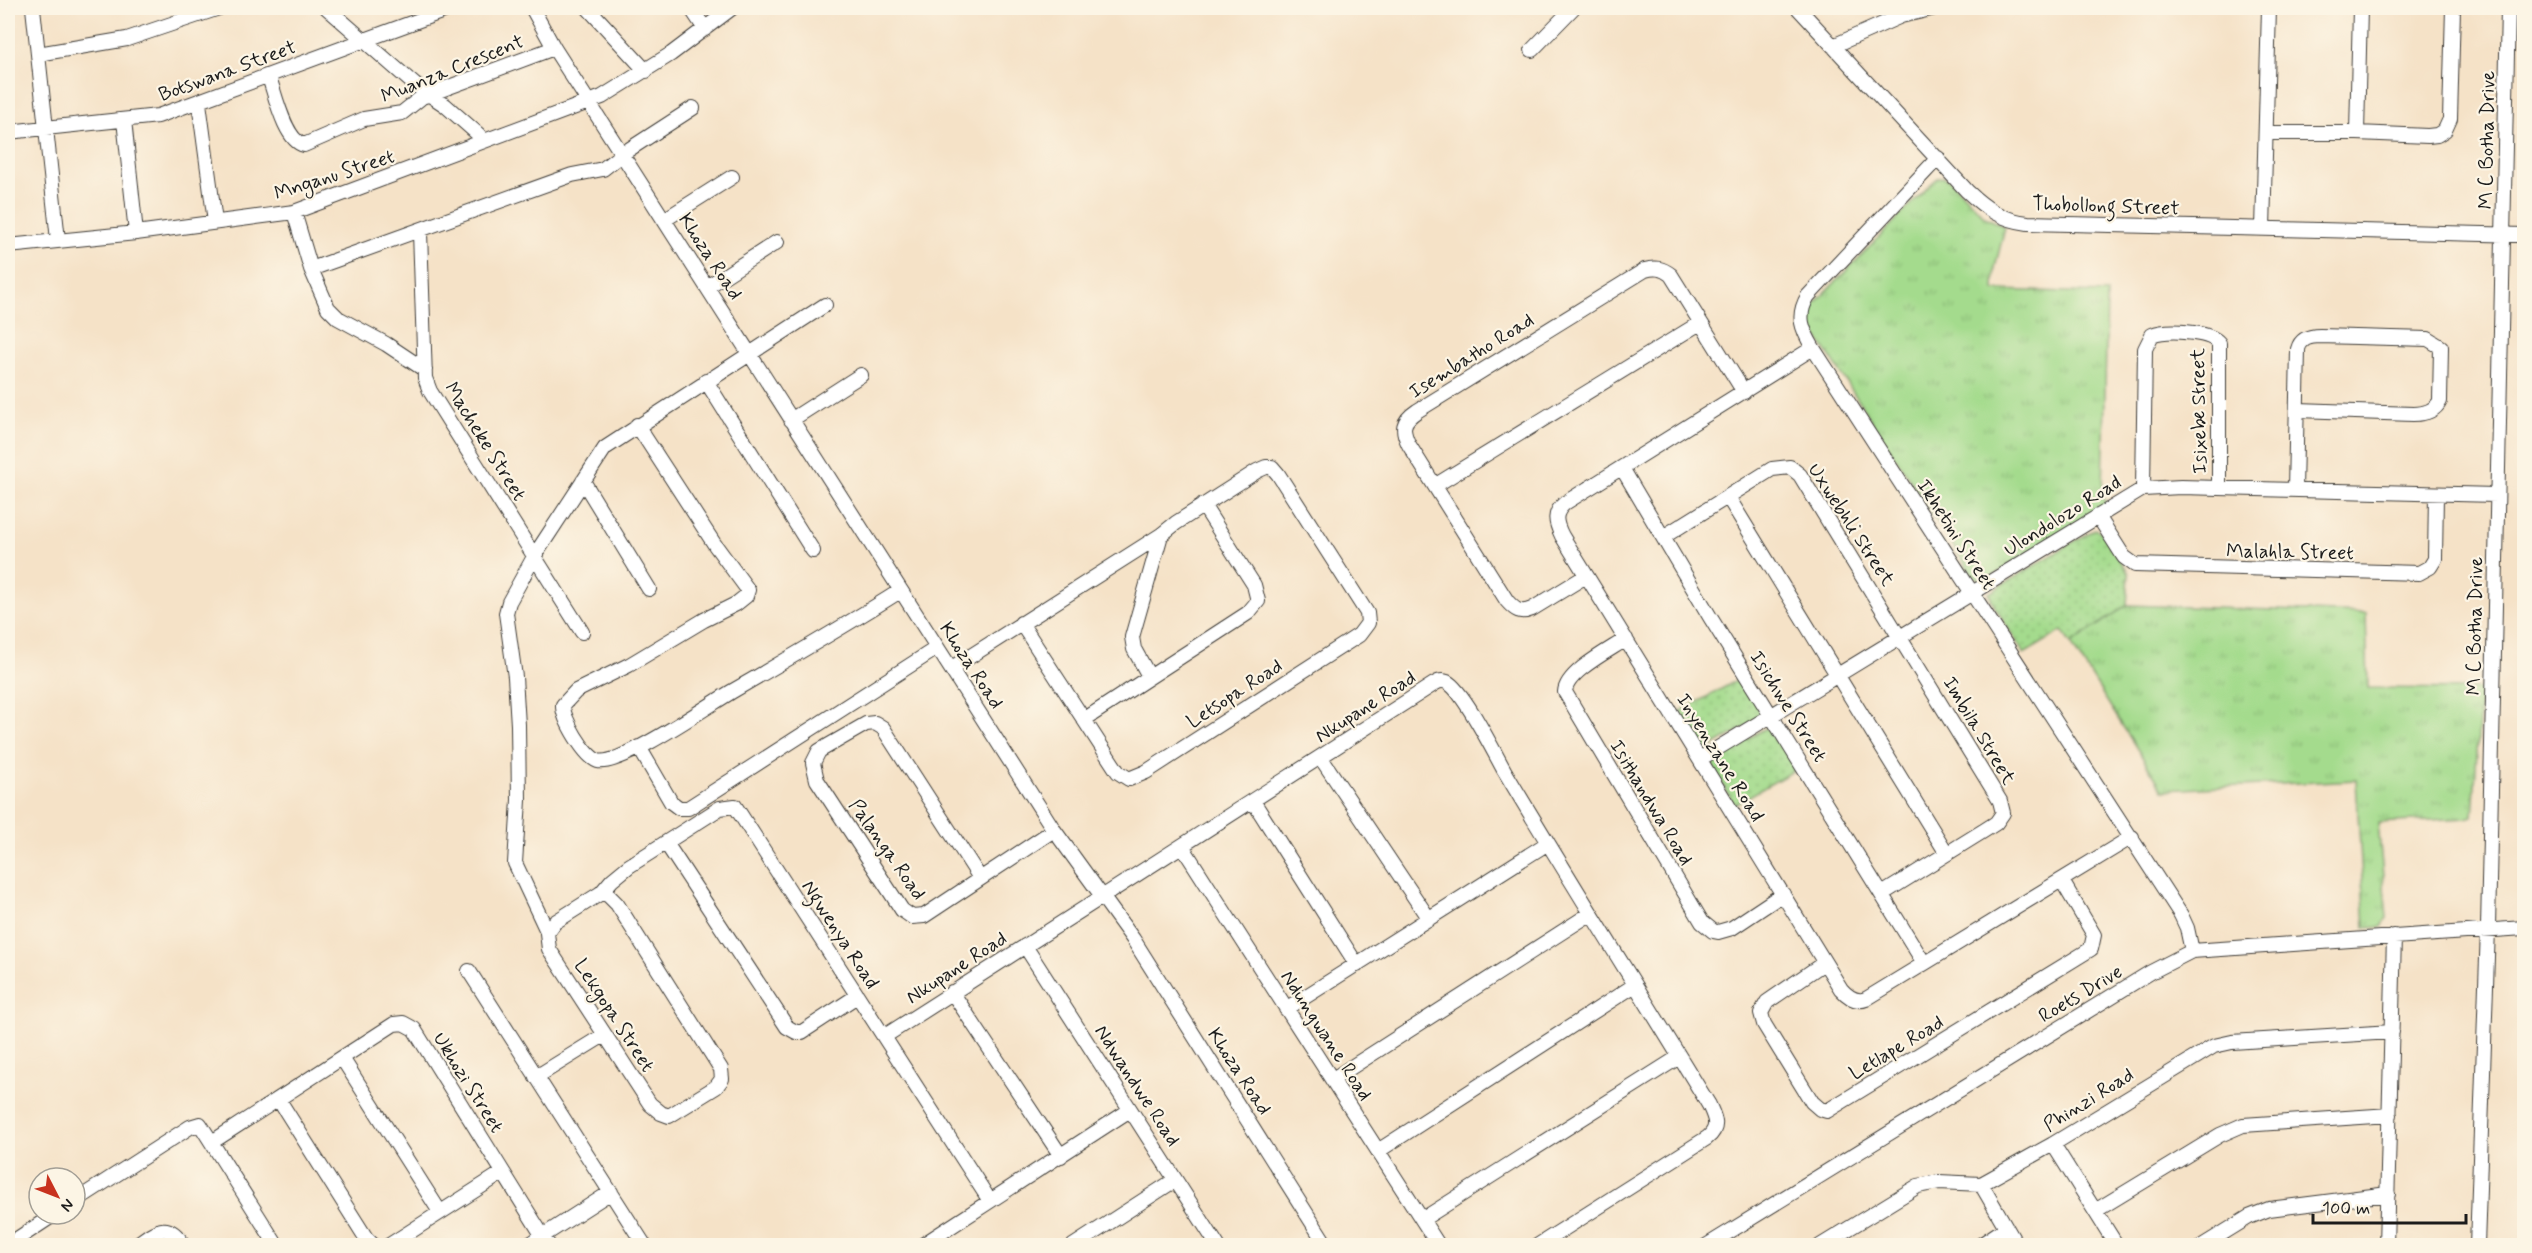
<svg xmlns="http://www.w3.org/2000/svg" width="2532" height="1253" viewBox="0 0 2532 1253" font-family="Mynerve,sans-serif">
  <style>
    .grass { fill: url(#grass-tufts); stroke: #607c54; stroke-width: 1.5 }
    .park { fill: url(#park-dots); stroke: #607c54; stroke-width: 1.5 }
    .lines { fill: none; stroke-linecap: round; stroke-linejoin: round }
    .minor-casing { stroke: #3d3a36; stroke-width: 16 }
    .minor { stroke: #fff; stroke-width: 14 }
    .labels { text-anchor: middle; stroke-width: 4.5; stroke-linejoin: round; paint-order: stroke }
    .street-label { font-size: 20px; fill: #1c1c1c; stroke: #fcf5e5 }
  </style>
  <defs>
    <pattern id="grass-tufts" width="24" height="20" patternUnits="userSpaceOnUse" patternTransform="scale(1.5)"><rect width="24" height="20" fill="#a4db8d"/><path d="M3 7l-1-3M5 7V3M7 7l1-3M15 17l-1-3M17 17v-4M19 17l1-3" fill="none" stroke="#8dbb79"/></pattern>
    <pattern id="park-dots" width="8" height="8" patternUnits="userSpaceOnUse" patternTransform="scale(1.5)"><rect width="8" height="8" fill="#a4db8d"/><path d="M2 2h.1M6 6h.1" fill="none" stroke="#8dbb79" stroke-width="1.8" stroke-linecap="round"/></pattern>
  </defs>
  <rect width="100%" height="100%" fill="#fcf5e5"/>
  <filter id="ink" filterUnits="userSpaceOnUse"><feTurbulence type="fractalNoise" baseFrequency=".0167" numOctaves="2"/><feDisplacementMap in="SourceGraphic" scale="12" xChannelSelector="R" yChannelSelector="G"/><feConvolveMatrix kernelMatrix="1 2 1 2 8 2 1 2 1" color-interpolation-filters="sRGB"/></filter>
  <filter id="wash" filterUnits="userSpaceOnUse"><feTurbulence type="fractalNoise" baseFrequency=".008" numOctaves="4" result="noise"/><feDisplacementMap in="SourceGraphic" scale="24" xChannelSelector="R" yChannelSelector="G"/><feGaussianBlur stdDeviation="1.35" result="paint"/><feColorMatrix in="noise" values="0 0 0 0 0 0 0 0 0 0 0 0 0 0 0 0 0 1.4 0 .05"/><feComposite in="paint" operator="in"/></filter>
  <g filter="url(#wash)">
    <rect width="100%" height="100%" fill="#f5e2c7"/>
    <path class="grass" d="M1943,177l6,2 36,38 20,10 -10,41 -1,22 113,3 -4,199v6l7,8 -128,76 -10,-7 -160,-246 -2,-13 4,-12 118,-121 6,-5z
      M2127,605l239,8 2,75 113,1 -8,127 -6,2 -89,5 9,95 -5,9 -17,1 -9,-148 -193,10 -92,-146z"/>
    <path class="park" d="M2095,529l6,3 28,42 -2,31 -56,39 -9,-13 -38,23 -31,-50 -4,-11z
      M1745,676l22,39 -63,36 -25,-39z
      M1771,728l29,39 -66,38 -22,-40 7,-9 45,-27z"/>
  </g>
  <g filter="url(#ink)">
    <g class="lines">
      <g class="minor-casing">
        <path id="minor" d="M33,8l25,232
          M327,8l88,77 30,20 34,30
          M532,8l22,40 500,782 79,109 194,307
          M588,8l58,63
          M691,8l14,21
          M1798,8l169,183c19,18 35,29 61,32l496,12
          M1833,46l68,-30 34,-8
          M1532,50l41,-42
          M38,54l89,-15 92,-31
          M269,77c6,17 16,64 35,68l60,-26 38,-6 20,-16 132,-49
          M199,103l16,119
          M124,120l12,113
          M8,132l150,-16 294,-108
          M2267,133h90l71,3 9,-1 8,-5 5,-11 3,-111
          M2357,133l3,-125
          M1938,158l-130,138c-12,20 -6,33 5,52l368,567 6,13 5,23
          M294,212l17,57 17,39 10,10 48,26 39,26
          M664,220l68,-43
          M2263,229l6,-221
          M420,232l5,146 5,13 152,241
          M8,246l128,-13 158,-21 308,-115 69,-43 61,-46
          M311,269l261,-94 31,-6 19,-15 71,-46
          M707,287l70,-45
          M1813,348l-248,155c-12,10 -10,19 -3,33l279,453c7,8 15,14 25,10l266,-162
          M706,381l107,170
          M791,420l70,-45
          M637,425l78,120 33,45 -2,6 -10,8 -32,16 -75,45 -53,26 -13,14c-1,13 22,52 35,56 22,6 111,-56 133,-69 57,-33 114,-66 169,-101
          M1622,468l88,149 214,346
          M583,481l66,108
          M1436,485l264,-162
          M2143,489l2,-140 7,-14c14,-6 57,-4 67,8v145
          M2295,490l3,-141c3,-11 12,-13 22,-13l108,3 13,8 -1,54c-5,10 -16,13 -27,13l-115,-4
          M1728,497l218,355
          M2098,516l26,41 11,8 284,8 11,-6 5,-8 1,-65
          M1663,537l109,-68 18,-2 10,8 200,326 3,12 -7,10 -11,7 -103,64
          M1586,576l-54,33c-12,5 -17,1 -25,-8l-98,-156c-8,-16 -7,-24 8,-34l228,-141c10,-3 17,-2 26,5l73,117
          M1021,623l97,149 11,7 17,-7 213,-137 9,-12 -1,-10 -89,-139 -6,-7h-6l-9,4 -81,52 -15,12 -29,102 2,12 15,27
          M1626,639c-16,11 -60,33 -61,53l137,230 11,9 5,1 14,-4 51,-34
          M952,668l209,-133
          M1085,719l163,-106 10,-12 -4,-16 -51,-80
          M639,747l32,55 8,6h9l249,-160
          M1321,758l108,161
          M1700,759l443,-270 38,-2 315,8
          M1253,801l104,164
          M666,843l121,184 9,5h6l55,-36
          M1182,846l257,400
          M980,878l-97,-150 -8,-5 -9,1 -47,27 -6,12 4,17 85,130 10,7 12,-1 130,-86
          M601,893l7,2 9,9 104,165 1,10 -6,8 -47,29 -8,-3 -11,-9 -101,-155 -2,-16 8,-11 46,-29 11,-13 17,-14 91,-58 15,-2 255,395
          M547,931l-32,-68 4,-63 -1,-75 -3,-48 -9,-64 3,-11 26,-47 70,-107 220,-143
          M1025,946l193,300
          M1824,963l-57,39 -6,11 3,11 48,78 8,7 7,2 264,-162 3,-14 -32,-54
          M469,971l176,275
          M952,992l109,164
          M1286,1009l262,-166
          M885,1036l549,-352c5,-3 8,-4 13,-2 16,8 47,70 57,88 67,113 137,223 205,335 6,13 11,23 -2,33l-170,108
          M342,1058l98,154
          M536,1077l68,-42
          M1333,1079l257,-165
          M279,1100l87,138 8,8
          M212,1142l182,-118 9,-1 11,6 135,217
          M2053,1144l64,102
          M1378,1151l257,-166
          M1981,1184l36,62
          M75,1201l115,-74 10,-3 77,122
          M2095,1211l125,-76 23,-10 147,-10
          M1423,1219l256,-162
          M8,1245l47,-31
          M134,1246c21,-14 33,-28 50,0
          M388,1246l114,-73
          M527,1246l84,-54
          M921,1246l209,-136
          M1073,1246l102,-66
          M1706,1246l445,-274 41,-21 332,-23
          M1820,1246l98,-60 21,-4 42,2 72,-40 161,-98 18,-4 160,-10
          M1979,1246l27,-18
          M2202,1246l47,-29 20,-8 119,-15
          M2386,1246l8,-310
          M2477,1246l11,-318 20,-920"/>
      </g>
      <use href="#minor" class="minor"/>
    </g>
  </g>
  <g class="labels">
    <g class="street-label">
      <text transform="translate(452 68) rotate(-22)" y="7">Muanza Crescent</text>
      <text transform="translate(227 70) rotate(-20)" y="7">Botswana Street</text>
      <text transform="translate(2486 140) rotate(-89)" y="7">M C Botha Drive</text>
      <text transform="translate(334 174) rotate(-18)" y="7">Mnganu Street</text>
      <text transform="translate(2106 205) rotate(2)" y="7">Thobollong Street</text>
      <text transform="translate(711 256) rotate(57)" y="7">Khoza Road</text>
      <text transform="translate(1471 355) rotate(-32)" y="7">Isembatho Road</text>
      <text transform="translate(2198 411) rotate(-91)" y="7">Isixebe Street</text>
      <text transform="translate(486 441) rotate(58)" y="7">Macheke Street</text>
      <text transform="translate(2062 515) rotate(-32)" y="7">Ulondolozo Road</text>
      <text transform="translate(1852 524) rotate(57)" y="7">Uxwebhli Street</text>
      <text transform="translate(1957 534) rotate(57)" y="7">Ikhetini Street</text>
      <text transform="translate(2290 551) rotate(1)" y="7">Malahla Street</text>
      <text transform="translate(2474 626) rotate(-89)" y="7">M C Botha Drive</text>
      <text transform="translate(972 665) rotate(57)" y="7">Khoza Road</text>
      <text transform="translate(1234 693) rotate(-33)" y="7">Letsopa Road</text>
      <text transform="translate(1365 706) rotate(-33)" y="7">Nkupane Road</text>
      <text transform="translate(1789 706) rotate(58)" y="7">Isichwe Street</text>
      <text transform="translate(1980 730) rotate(59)" y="7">Imbila Street</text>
      <text transform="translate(1721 757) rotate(58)" y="7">Inyenzane Road</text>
      <text transform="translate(1652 802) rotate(59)" y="7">Isithandwa Road</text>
      <text transform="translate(888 849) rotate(55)" y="7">Palanga Road</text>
      <text transform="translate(841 934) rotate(57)" y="7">Ngwenya Road</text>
      <text transform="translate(956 967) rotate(-33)" y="7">Nkupane Road</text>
      <text transform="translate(2080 993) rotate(-31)" y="7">Roets Drive</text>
      <text transform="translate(615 1015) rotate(57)" y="7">Lekgopa Street</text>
      <text transform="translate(1327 1035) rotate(57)" y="7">Ndungwane Road</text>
      <text transform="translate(1896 1047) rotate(-31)" y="7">Letlape Road</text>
      <text transform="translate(1240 1071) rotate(57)" y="7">Khoza Road</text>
      <text transform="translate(469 1082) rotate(58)" y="7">Ukhozi Street</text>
      <text transform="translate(1138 1085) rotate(57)" y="7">Ndwandwe Road</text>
      <text transform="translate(2088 1099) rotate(-32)" y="7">Phinzi Road</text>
    </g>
  </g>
  <rect width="2532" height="1253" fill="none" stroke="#fcf5e5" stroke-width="30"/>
  <g transform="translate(57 1196) rotate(132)"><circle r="28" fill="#fcf5e5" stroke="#a29e95" stroke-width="1.5"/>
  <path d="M0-4.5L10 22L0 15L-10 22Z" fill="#c8321e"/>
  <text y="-9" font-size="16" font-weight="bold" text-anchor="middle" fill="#1c1c1c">N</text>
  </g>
  <path d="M2313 1214v9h153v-9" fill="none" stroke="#1c1c1c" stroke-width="3"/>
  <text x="2322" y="1214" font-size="18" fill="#1c1c1c" stroke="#fcf5e5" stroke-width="4.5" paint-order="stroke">100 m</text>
</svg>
